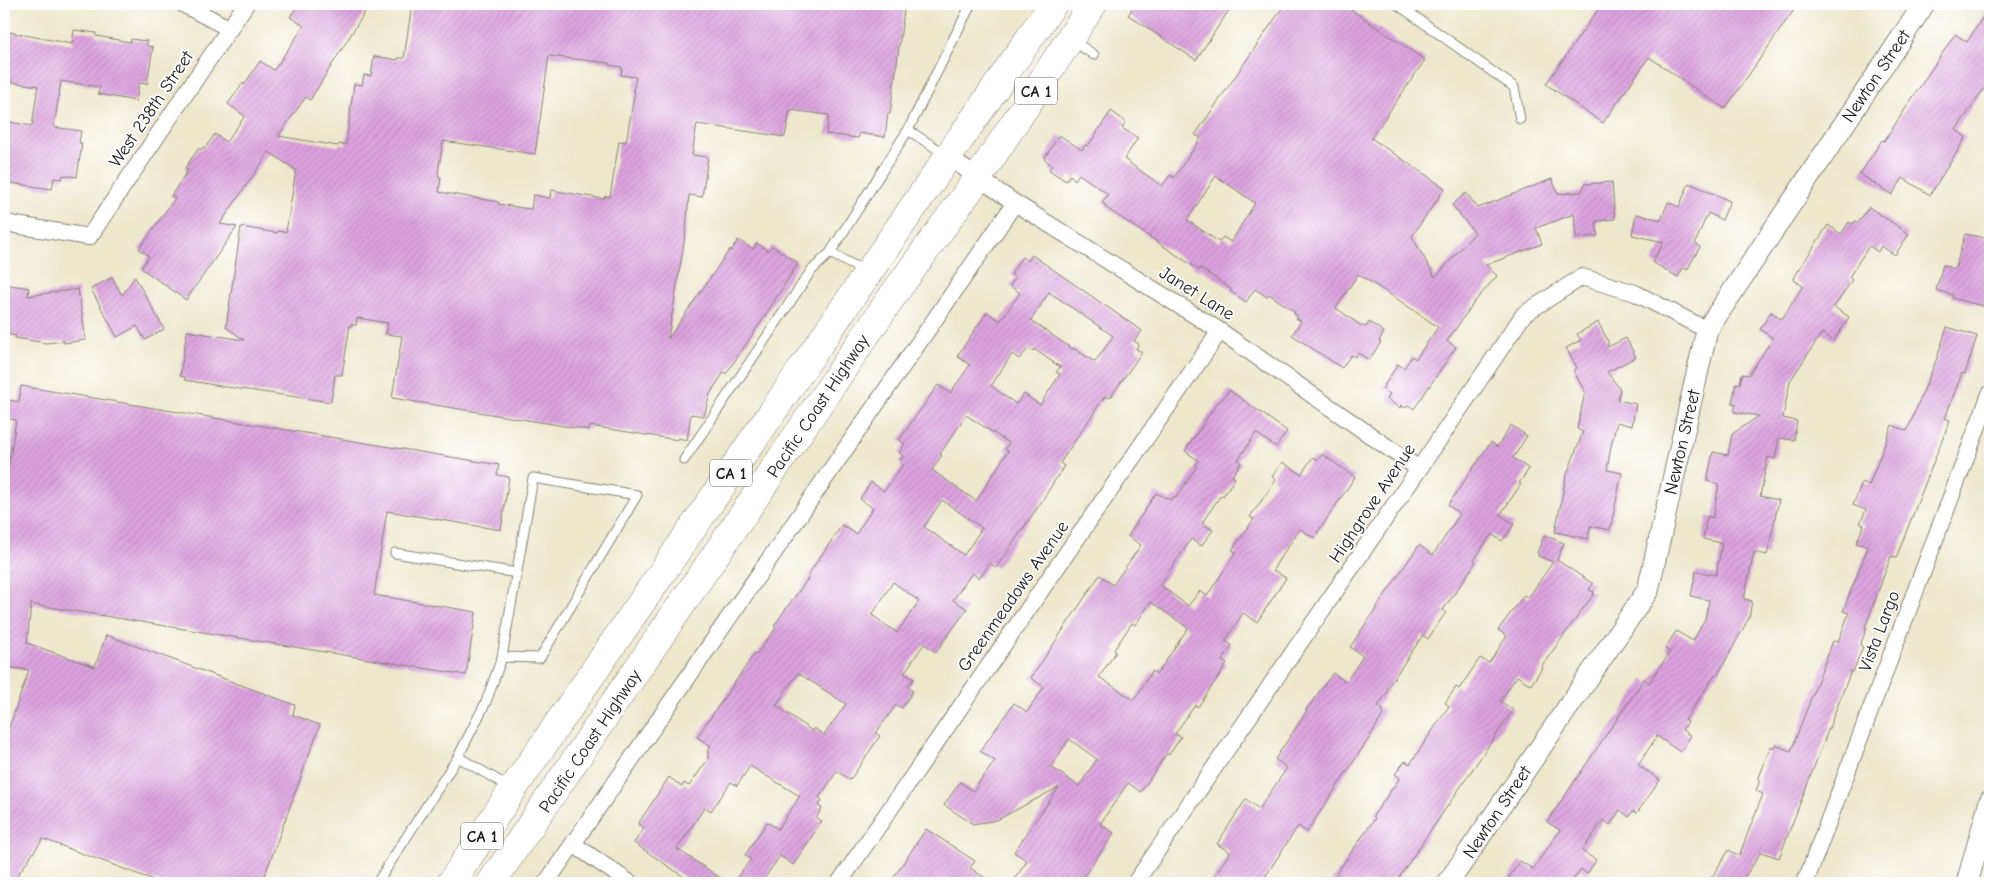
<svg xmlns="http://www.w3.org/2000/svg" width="1994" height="887" viewBox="0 0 1994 887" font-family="'Comic Neue',sans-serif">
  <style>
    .building { fill: url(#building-hatch); fill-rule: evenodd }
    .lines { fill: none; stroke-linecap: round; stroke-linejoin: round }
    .service-casing { stroke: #848274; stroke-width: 11 }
    .minor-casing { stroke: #848274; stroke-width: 18 }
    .tertiary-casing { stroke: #848274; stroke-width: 23 }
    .trunk-casing { stroke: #848274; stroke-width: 29 }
    .service { stroke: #fff; stroke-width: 9 }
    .minor { stroke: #fff; stroke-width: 16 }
    .tertiary { stroke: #fff; stroke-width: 21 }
    .trunk { stroke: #fff; stroke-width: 28 }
    .labels { text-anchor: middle; stroke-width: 4; stroke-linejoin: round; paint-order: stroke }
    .shield { fill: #fff; stroke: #606060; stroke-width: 1 }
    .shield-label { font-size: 16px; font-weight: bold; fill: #1c1c1c }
    .street-label { font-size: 18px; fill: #1c1c1c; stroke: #fff }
  </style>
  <defs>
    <pattern id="building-hatch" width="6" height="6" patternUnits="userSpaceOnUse" patternTransform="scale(1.25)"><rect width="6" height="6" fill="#dca2df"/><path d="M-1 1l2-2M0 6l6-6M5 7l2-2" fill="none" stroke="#bc8bbf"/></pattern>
  </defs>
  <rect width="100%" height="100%" fill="#fff"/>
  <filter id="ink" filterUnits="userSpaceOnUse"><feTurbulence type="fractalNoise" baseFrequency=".02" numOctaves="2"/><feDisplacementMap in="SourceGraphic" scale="10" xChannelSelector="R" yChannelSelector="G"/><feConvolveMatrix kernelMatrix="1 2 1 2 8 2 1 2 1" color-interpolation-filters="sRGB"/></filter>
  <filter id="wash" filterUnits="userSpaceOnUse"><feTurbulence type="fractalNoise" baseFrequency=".0096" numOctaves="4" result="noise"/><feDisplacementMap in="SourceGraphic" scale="20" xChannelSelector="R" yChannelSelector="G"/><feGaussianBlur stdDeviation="1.12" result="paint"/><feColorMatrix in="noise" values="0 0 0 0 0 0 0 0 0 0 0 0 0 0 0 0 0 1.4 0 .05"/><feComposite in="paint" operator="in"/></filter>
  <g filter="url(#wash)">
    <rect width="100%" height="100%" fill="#ede7cb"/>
    <g id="blocks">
      <path class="building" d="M298,4h72l-60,96 -4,-3 -28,39 60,10 1,-2 7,1 8,-61 8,1 2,-10 7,1 3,-20 24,4v-2h6l8,-54h486l-1,5 7,1 -14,104 -2,-1 -3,24 -26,-4 -1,5 -32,-4 3,-19 -39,-5 -5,27 -88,-13 -5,31 16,2 -6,40 -13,-2 -3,35 -18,109 62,-90 1,2 7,-11 15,9 4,-6 11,8 4,-5 26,17 -33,53 -39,58 -2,-2 -14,22 -6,22 -13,-2 -4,26 -9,-2v2l-88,-14 -1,4 -197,-32 10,-62 -16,-2 2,-11 -31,-5 -1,7h-6l-8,50h-7l-4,27 -111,-16 -35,-6v-3l-5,-1 7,-45 57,9 -18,-13 15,-100 36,6 1,-2 8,1 10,-62 -27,-18 -49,72 17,3 -51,73 -45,-32 8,-12 -10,-7 36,-51 -4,-2 17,-26 -3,-2 14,-20 2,2 2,-3 2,1 10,-14 11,8 19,-26 -17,-12 15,-21 1,2 16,-24 14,9 30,-44 -14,-9zM549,56l60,7v2l13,2 -1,8 15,2 -3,14h2l-9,51 -7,-1 -9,56 -5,-1 -1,3 -53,-9 -1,8 -17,-3 -2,14h-2l-31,-5 1,-2 -60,-10 2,-15h-2l-1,-4 5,-32 92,13z
        M1135,4h98l-37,56 -68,-45z
        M1285,4h58l82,56 -54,78 74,50 -33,48 23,41 40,-44 -23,-28 14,-12 12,15 74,-29 6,15 23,-2 4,-8 27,-2 3,37 -19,2 2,15 -22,2 -2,-24 -38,14 6,16 -56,21 11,11 -22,25 -28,40 9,6 -42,62 -6,-4 -3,3 -4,-3 -1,3 -13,-9 3,-5 -8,-5 16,-25 6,4 8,-12 4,3 22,-32 -44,-30 -36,-23 -22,34 24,17 6,2 3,-5 15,10 -5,9 2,1 -12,18 -11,-7 -3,4 -4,-2 -9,13 -50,-33 9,-14 -5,-3 2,-2 -4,-2 1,-2 -26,-18 -2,3 -12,-8 -9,13 -16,-11 1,-2 -31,-21 -1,2 -94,-63 1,-2 -4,-2 6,-9 -29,-20 -4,6 -5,-5 -4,6 -17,-11 3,-5 -8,-6 15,-24 23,15 3,-5 3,1 23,-35 15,11 -4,6 16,10 -14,21 38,27 8,-11 4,3 27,-40 -6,-3zM1216,176l39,27 -24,39 -8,-5 -4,5 -32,-22z
        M1602,4h196l-73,105 -76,-52 -46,66 -57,-39z
        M1990,6v74l-34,50 10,7 -36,58 -27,-17 -11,17 -32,-21 22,-34 2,1 71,-107 12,8z
        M74,30l22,3v3l34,6 1,-3 16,2v5l6,1 -6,37 -8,-1 -3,18 -38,-7 2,-7 -39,-6 -7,46 27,4 -2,12h3l-5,34 -14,-2 -1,4 -8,-1 -2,11 -48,-7v-61l28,5 6,-40 -34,-5v-50l68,13z
        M1689,183l41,18 -8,19 -14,-7 -13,30 5,4 -13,23 -4,-2 -5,9 -26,-15 12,-20 -32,-7 4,-21 25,6 7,-18 11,5z
        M1869,207l40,27 -14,21 -14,-9 -3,6 -9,-6 -20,31 3,3 -18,27 15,10 -15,24 -12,-8 -32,48 -7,37 14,3 -3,19 -15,-2 -4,21 -7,-2 -8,39 19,4 -12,55 -13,-3 -10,47 8,2 -3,17 -32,58 -2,-1 -30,45 3,2 -6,8 9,6 -11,16 -23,-16 -19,29 22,15 -23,33 -4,-2 -4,6 -9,-7 -10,15 -7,-5 -21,31 14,9 -9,14 -6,-5 -10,14h-66l15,-22 13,8 27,-39 -13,-8 97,-143 5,4 21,-31 -5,-3 11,-18 17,10 12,-22 4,-19 -18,-4 5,-25 20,4 6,-32 -19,-4 4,-23 6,2 6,-34 -12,-3 6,-29 15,3 4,-21 27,-18 -25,-4 2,-8 -4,-1 4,-20 4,1 2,-10 7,1 24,-37 -13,-9 11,-17 11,7 21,-33 -9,-6 1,-4 33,-51 13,9 8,-12 4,2 2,-3 3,2z
        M1965,234l25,5v56l-3,12 -35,-9 1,-3 -17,-5 7,-25 12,4z
        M1032,255l110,76 -8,10 5,3 -3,5 6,3 -32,46 -5,-2 -45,67 4,3 -26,41 -42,61 -6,-5 -11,15 -7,-5 -19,27 14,9 -31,43 -12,-8 -20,29 10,6 -6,8 5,4 -11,17 -6,-3 -20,28 4,3 -30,44 -13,-9 -18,27 3,2 -4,6 4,2 -6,10 6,3 -29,44 -13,-9 -19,27h-28l18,-24 -6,-4 22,-33 11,7 22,-33 -50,-30 -13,20 -6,-4 -20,29 -6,-4 -28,42 51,34h-35l-59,-40 10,-15 -6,-4 31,-47 13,10 2,-4 5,3 20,-28 -2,-1 2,-4 -2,-1 4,-6 -14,-9 58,-84 2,1 19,-26 -2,-2 11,-16 25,-34 -2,-1 34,-50 14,9 17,-26 -13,-9 11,-17 13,9 19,-26 -4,-3 4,-6 -4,-3 6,-9 -6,-4 39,-55 12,8 20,-28 -13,-9 30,-44 13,9 20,-28 -10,-7 5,-8 -4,-4 11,-17 6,4zM1049,292l64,44 -18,26 -22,-14 -1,1 -41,-29zM1029,348l4,3 1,-2 26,18 -4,5 4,2 -20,31 -16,-11 -8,10 -25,-18 21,-32 7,5zM966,415l43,28 -4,6 3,2 -32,50 -44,-31 10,-15 -2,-1zM942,500l40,28 -18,27 -40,-28zM893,582l26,19 -22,32 -25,-18zM798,673l48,31 -22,31 -10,-7 -2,3 -36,-26z
        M112,277l10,18 13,-18 29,52 -19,11 -8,-14 -20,11 -26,-48z
        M4,284l25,4 -1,8 50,-7 8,51 -22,3v-2l-18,2 -31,-5 1,-2 -12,-2z
        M1598,322l10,19v6l18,-9 10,19 -29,15 13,17 -2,11 18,4 -4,22 -15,-4 -6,24 -4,24 15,3 -12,57 -20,-4 -2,13 -33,-7 11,-55 17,-45 -6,-3 8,-37 -12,-22 4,-2 -11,-20 15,-8 -4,-6z
        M1947,327l30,9 -12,38 -3,-1 -17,45 5,2 -54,138 -5,-2 -26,72h2l-7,17 3,2 -10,25 -2,-1 -72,187 -18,-6 -20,31h-33l21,-33 10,6 24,-62 -7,-3 4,-11h-2l13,-34 4,2v-3l16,6 42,-110 5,1 11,-29 -6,-2 25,-64 -12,-4 8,-18 -4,-2 6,-13 -13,-5 9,-23 7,3 23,-60 15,6 30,-73z
        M21,386l478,79 -2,10 12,2 -8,53 -114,-19 -13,84 102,17 -10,63 -435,-71 -4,39 68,24 11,-32 189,70 -2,10 27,10 -58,158h-100l-119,-44 -31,44h-8v-141l25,-72 -25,-3v-171l12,-76 -12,-2v-19l15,3z
        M1229,390l58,41 -11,16 -20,-14 -18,27 3,3 -9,13 3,2 -12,18 -2,-1 -19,28 11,7 -12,16 -10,-7 -31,46 28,21 12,-15 7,5 29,-44 -4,-2 22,-31 -4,-2 26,-37 -4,-3 10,-15 19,12 12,-17 5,3 4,-6 33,23 -41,61 -14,-9 -22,32 -5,9 13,8 -29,44 -14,-9 -18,28 7,4 -10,16 5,3 -29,43 -3,-2 -20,29 6,3 -12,18 -2,-2 -26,39 -13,-9 -28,41 14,9 -35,50h-67l15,-22 -13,-9 45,-65 -62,33 -24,4 -29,-19 16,-23 13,9 22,-30 -15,-10 34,-48 13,9 17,-25 -13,-9 66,-99 3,-4 13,10 28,-40 -13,-9 28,-43 15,7 3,-4 2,2 21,-32 -2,-1 3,-5 -13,-9 33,-49 3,-1zM1151,602l37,26 -31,46 -5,-3 -18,29 -35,-23 17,-25 -2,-2 18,-27 3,2zM1069,739l28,20 -18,27 -28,-19z
        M1511,425l16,11 -14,22 16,11 -10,14 2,1 -21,31 14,9 -12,17 -9,-6 -3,1 -16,24 2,2 -33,48 3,2 -18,27 -5,-4 -37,55 2,1 -10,15 5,4 -1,2 2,1 -15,25 -62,94 -9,-6 -37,57h-51l20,-31 -13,-8 29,-45 13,10 28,-41 -12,-9 32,-48 -1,-1 27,-37 13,9 17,-26 -13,-9 69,-102 14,10 27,-41 -12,-9 43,-63 6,5z
        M1544,535l20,8 -7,17 36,24 -4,6 5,2 -1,3 -52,72 1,1 -11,17 -14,-9 -17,25 13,9 -118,173h-65l45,-65 -2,-2 27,-38 -5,-4 10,-13 5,3 39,-58 -4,-3 11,-16 3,2 21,-31 9,5 18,-27 -9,-6 26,-35 4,3 25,-36 -15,-6 1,-2 -2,-1z
        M926,829l49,32 -5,7 23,15h-103z"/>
    </g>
  </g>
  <g filter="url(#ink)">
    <use href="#blocks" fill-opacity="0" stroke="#848274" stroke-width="1"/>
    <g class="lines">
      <g class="service-casing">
        <path id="service" d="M1397,4l117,83 6,32
          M1072,40l22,15
          M908,130l37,24
          M830,253l78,-123 63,-126
          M684,460l127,-189 19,-18 36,19
          M395,553l122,20
          M458,757l53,31
          M377,883l81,-126 28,-55 16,-45 31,-179 104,17 -97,163 -38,-1"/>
      </g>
      <g class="minor-casing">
        <path id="minor" d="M183,4l47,25
          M948,157l67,46 205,128 199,138
          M4,223l85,14 157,-233
          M573,844l57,39
          M546,883l469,-680
          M839,883l381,-552
          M1135,883l284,-414 105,-155 58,-37 53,16 72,37
          M1805,883l185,-489"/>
      </g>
      <g class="tertiary-casing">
        <path id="tertiary" d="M1448,883l200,-293 59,-260 217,-326
          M1967,883l23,-82"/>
      </g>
      <g class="trunk-casing">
        <path id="trunk" d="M451,883l62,-94 540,-785
          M491,883l405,-592 82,-113 115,-174"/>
      </g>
      <use href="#service" class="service"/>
      <use href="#minor" class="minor"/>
      <use href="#tertiary" class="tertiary"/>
      <use href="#trunk" class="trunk"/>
    </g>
  </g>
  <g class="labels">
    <g class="shield">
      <rect x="1015" y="77.5" width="42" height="27" rx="4"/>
      <rect x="710" y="459.5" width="42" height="27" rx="4"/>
      <rect x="461" y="822.5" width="42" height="27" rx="4"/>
    </g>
    <g class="shield-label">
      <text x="1036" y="97">CA 1</text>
      <text x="731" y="479">CA 1</text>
      <text x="482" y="842">CA 1</text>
    </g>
    <g class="street-label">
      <text transform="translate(1876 76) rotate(-56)" y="6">Newton Street</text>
      <text transform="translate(151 109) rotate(-56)" y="6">West 238th Street</text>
      <text transform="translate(1197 293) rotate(32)" y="6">Janet Lane</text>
      <text transform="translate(818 406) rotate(-56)" y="6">Pacific Coast Highway</text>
      <text transform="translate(1682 442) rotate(-77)" y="6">Newton Street</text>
      <text transform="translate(1372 503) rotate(-56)" y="6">Highgrove Avenue</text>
      <text transform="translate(1013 596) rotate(-55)" y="6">Greenmeadows Avenue</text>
      <text transform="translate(1879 631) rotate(-69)" y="6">Vista Largo</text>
      <text transform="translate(590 741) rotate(-56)" y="6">Pacific Coast Highway</text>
      <text transform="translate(1497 812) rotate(-56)" y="6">Newton Street</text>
    </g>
  </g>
  <rect width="1994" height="887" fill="none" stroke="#fff" stroke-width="20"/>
</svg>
